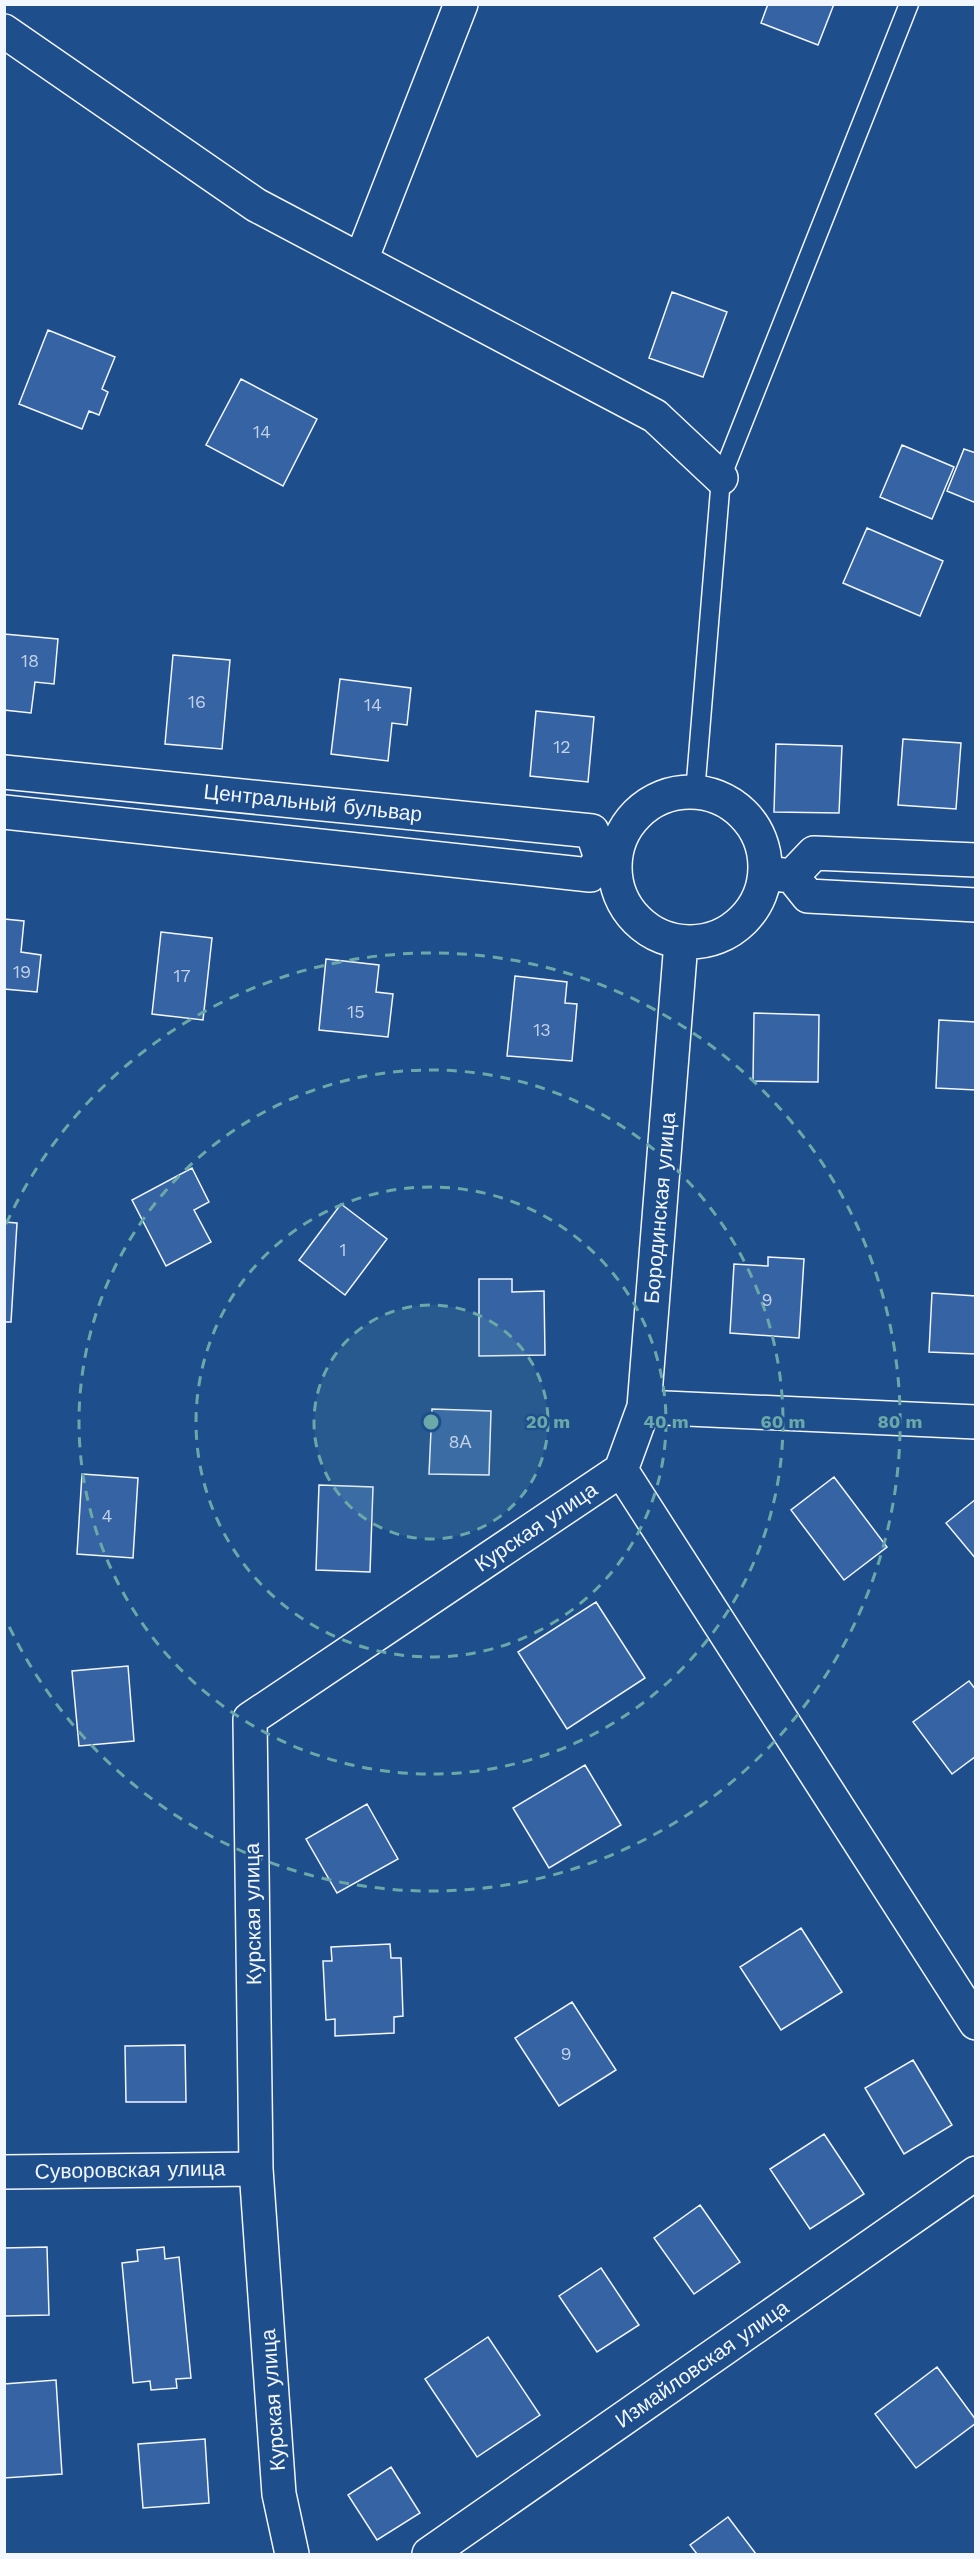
<svg xmlns="http://www.w3.org/2000/svg" width="980" height="2559" viewBox="0 0 980 2559" font-family="'Work Sans',sans-serif">
  <style>
    .building { fill: #3563a3; stroke: #f2f6ff; stroke-width: 1.5 }
    .lines { fill: none; stroke-linecap: round; stroke-linejoin: round }
    .service-casing { stroke: #f2f6ff; stroke-width: 21 }
    .minor-casing { stroke: #f2f6ff; stroke-width: 36 }
    .service { stroke: #1f4e8c; stroke-width: 18 }
    .minor { stroke: #1f4e8c; stroke-width: 33 }
    .ring { fill: none; stroke: #6aa9a8; stroke-width: 3; stroke-dasharray: 10 8 }
    .labels { text-anchor: middle; stroke-width: 4.5; stroke-linejoin: round; paint-order: stroke }
    .number-label { font-size: 18px; fill: #c3d1e8 }
    .street-label { font-size: 21px; fill: #f2f6ff; stroke: #1f4e8c }
    .centre { fill: #6aa9a8; stroke: #1f4e8c; stroke-width: 3 }
    .ring-label { font-size: 18px; text-anchor: middle; font-weight: bold; fill: #6aa9a8; stroke: #1f4e8c; stroke-width: 4.5; stroke-linejoin: round; paint-order: stroke }
  </style>
  <rect width="100%" height="100%" fill="#1f4e8c"/>
  <path class="building" d="M768,4h66l-16,41 -57,-22z
    M672,292l55,20 -24,65 -54,-19z
    M48,330l67,27 -13,32 6,3 -9,23 -10,-4 -7,18 -63,-25z
    M241,379l76,40 -34,67 -77,-41z
    M902,445l52,22 -22,52 -52,-22z
    M964,449l12,4v50l-29,-12z
    M867,528l76,33 -23,55 -77,-33z
    M4,634l54,5 -4,45 -19,-2 -4,31 -27,-3z
    M173,655l57,5 -8,89 -57,-5z
    M340,679l71,9 -4,37 -15,-2 -4,38 -57,-7z
    M536,711l58,6 -6,65 -58,-6z
    M903,739l58,4 -5,66 -58,-4z
    M776,744l66,2 -3,67 -65,-1z
    M4,919l20,2 -3,31 20,3 -4,37 -33,-3z
    M161,932l51,6 -9,82 -51,-6z
    M326,959l53,6 -3,27 17,2 -5,43 -69,-7z
    M515,976l52,6 -2,21 12,1 -5,57 -65,-5z
    M754,1013l65,2 -1,67 -65,-1z
    M939,1020l37,2v68l-40,-2z
    M192,1168l17,34 -15,8 17,32 -45,24 -34,-66z
    M341,1204l46,35 -42,56 -46,-35z
    M4,1222l13,1 -6,99h-7z
    M768,1257l36,2 -5,79 -69,-5 4,-69 34,2z
    M479,1279h33v13l32,-1 1,64 -66,1z
    M932,1293l44,3v58l-47,-2z
    M432,1409l59,2 -2,64 -60,-1z
    M82,1474l56,4 -5,80 -56,-4z
    M834,1477l53,70 -43,33 -53,-70z
    M319,1485l54,2 -3,85 -54,-2z
    M976,1499v60l-30,-36z
    M596,1602l49,76 -78,51 -49,-77z
    M128,1666l6,75 -55,5 -7,-75z
    M969,1681l7,9v66l-24,18 -39,-52z
    M585,1765l36,60 -72,43 -36,-60z
    M367,1804l31,55 -61,34 -31,-54z
    M801,1928l41,64 -61,38 -41,-63z
    M390,1944l1,14h10l2,58 -9,1v16l-59,3v-17l-9,1 -3,-59h9l-1,-14z
    M572,2002l44,68 -57,36 -44,-68z
    M185,2045l1,57h-60l-1,-56z
    M913,2060l39,65 -48,29 -39,-66z
    M824,2134l40,60 -54,35 -40,-60z
    M700,2205l40,57 -46,32 -40,-56z
    M47,2247l2,68 -45,1v-68z
    M164,2247l1,12 14,-2 12,121 -15,1 1,9 -26,2 -1,-9 -17,2 -11,-120 16,-2 -1,-11z
    M601,2268l38,57 -42,27 -38,-56z
    M488,2337l52,78 -63,42 -52,-78z
    M937,2367l39,53v3l-60,45 -41,-54z
    M56,2380l6,94 -58,4v-94z
    M205,2439l4,64 -66,5 -5,-64z
    M391,2467l29,46 -43,27 -29,-45z
    M728,2517l28,37h-59l-7,-9z"/>
  <g class="lines">
    <g class="service-casing">
      <path id="service" d="M695,793l26,-315 188,-474"/>
    </g>
    <g class="minor-casing">
      <path id="minor" d="M4,31l252,174 399,211 66,62
        M361,260l100,-256
        M4,772l588,59 9,27
        M615 867a75 75 0 1 1 150 0a75 75 0 1 1-150 0Z
        M4,812l586,63 11,-17
        M765,873l27,3 16,20 168,9
        M792,876l22,-23 162,7
        M644,1407l332,15
        M621,1470l355,553
        M621,1470l23,-63 37,-465
        M4,2172l252,-3
        M292,2554l-13,-60 -23,-325 -6,-450 371,-249
        M429,2554l547,-381"/>
    </g>
    <use href="#service" class="service"/>
    <use href="#minor" class="minor"/>
  </g>
  <circle cx="431" cy="1422" r="117" fill="#6aa9a8" fill-opacity=".12"/>
  <g class="ring">
    <circle cx="431" cy="1422" r="117"/>
    <circle cx="431" cy="1422" r="235"/>
    <circle cx="431" cy="1422" r="352"/>
    <path d="M6 1224A469 469 0 1 1 6 1620"/>
  </g>
  <g class="labels">
    <g class="number-label">
      <text x="262" y="438">14</text>
      <text x="30" y="667">18</text>
      <text x="197" y="708">16</text>
      <text x="373" y="711">14</text>
      <text x="562" y="753">12</text>
      <text x="22" y="978">19</text>
      <text x="182" y="982">17</text>
      <text x="356" y="1018">15</text>
      <text x="542" y="1036">13</text>
      <text x="343" y="1256">1</text>
      <text x="767" y="1306">9</text>
      <text x="460" y="1448">8А</text>
      <text x="107" y="1522">4</text>
      <text x="566" y="2060">9</text>
    </g>
    <g class="street-label">
      <text transform="translate(313 803) rotate(6)" y="7">Центральный бульвар</text>
      <text transform="translate(660 1208) rotate(-85)" y="7">Бородинская улица</text>
      <text transform="translate(536 1527) rotate(-34)" y="7">Курская улица</text>
      <text transform="translate(253 1914) rotate(-91)" y="7">Курская улица</text>
      <text transform="translate(130 2170) rotate(-1)" y="7">Суворовская улица</text>
      <text transform="translate(702 2364) rotate(-35)" y="7">Измайловская улица</text>
      <text transform="translate(273 2400) rotate(-94)" y="7">Курская улица</text>
    </g>
  </g>
  <circle cx="431" cy="1422" r="9" class="centre"/>
  <g class="ring-label">
    <text x="548" y="1428">20 m</text>
    <text x="666" y="1428">40 m</text>
    <text x="783" y="1428">60 m</text>
    <text x="900" y="1428">80 m</text>
  </g>
  <rect width="980" height="2559" fill="none" stroke="#f2f6ff" stroke-width="12"/>
</svg>
